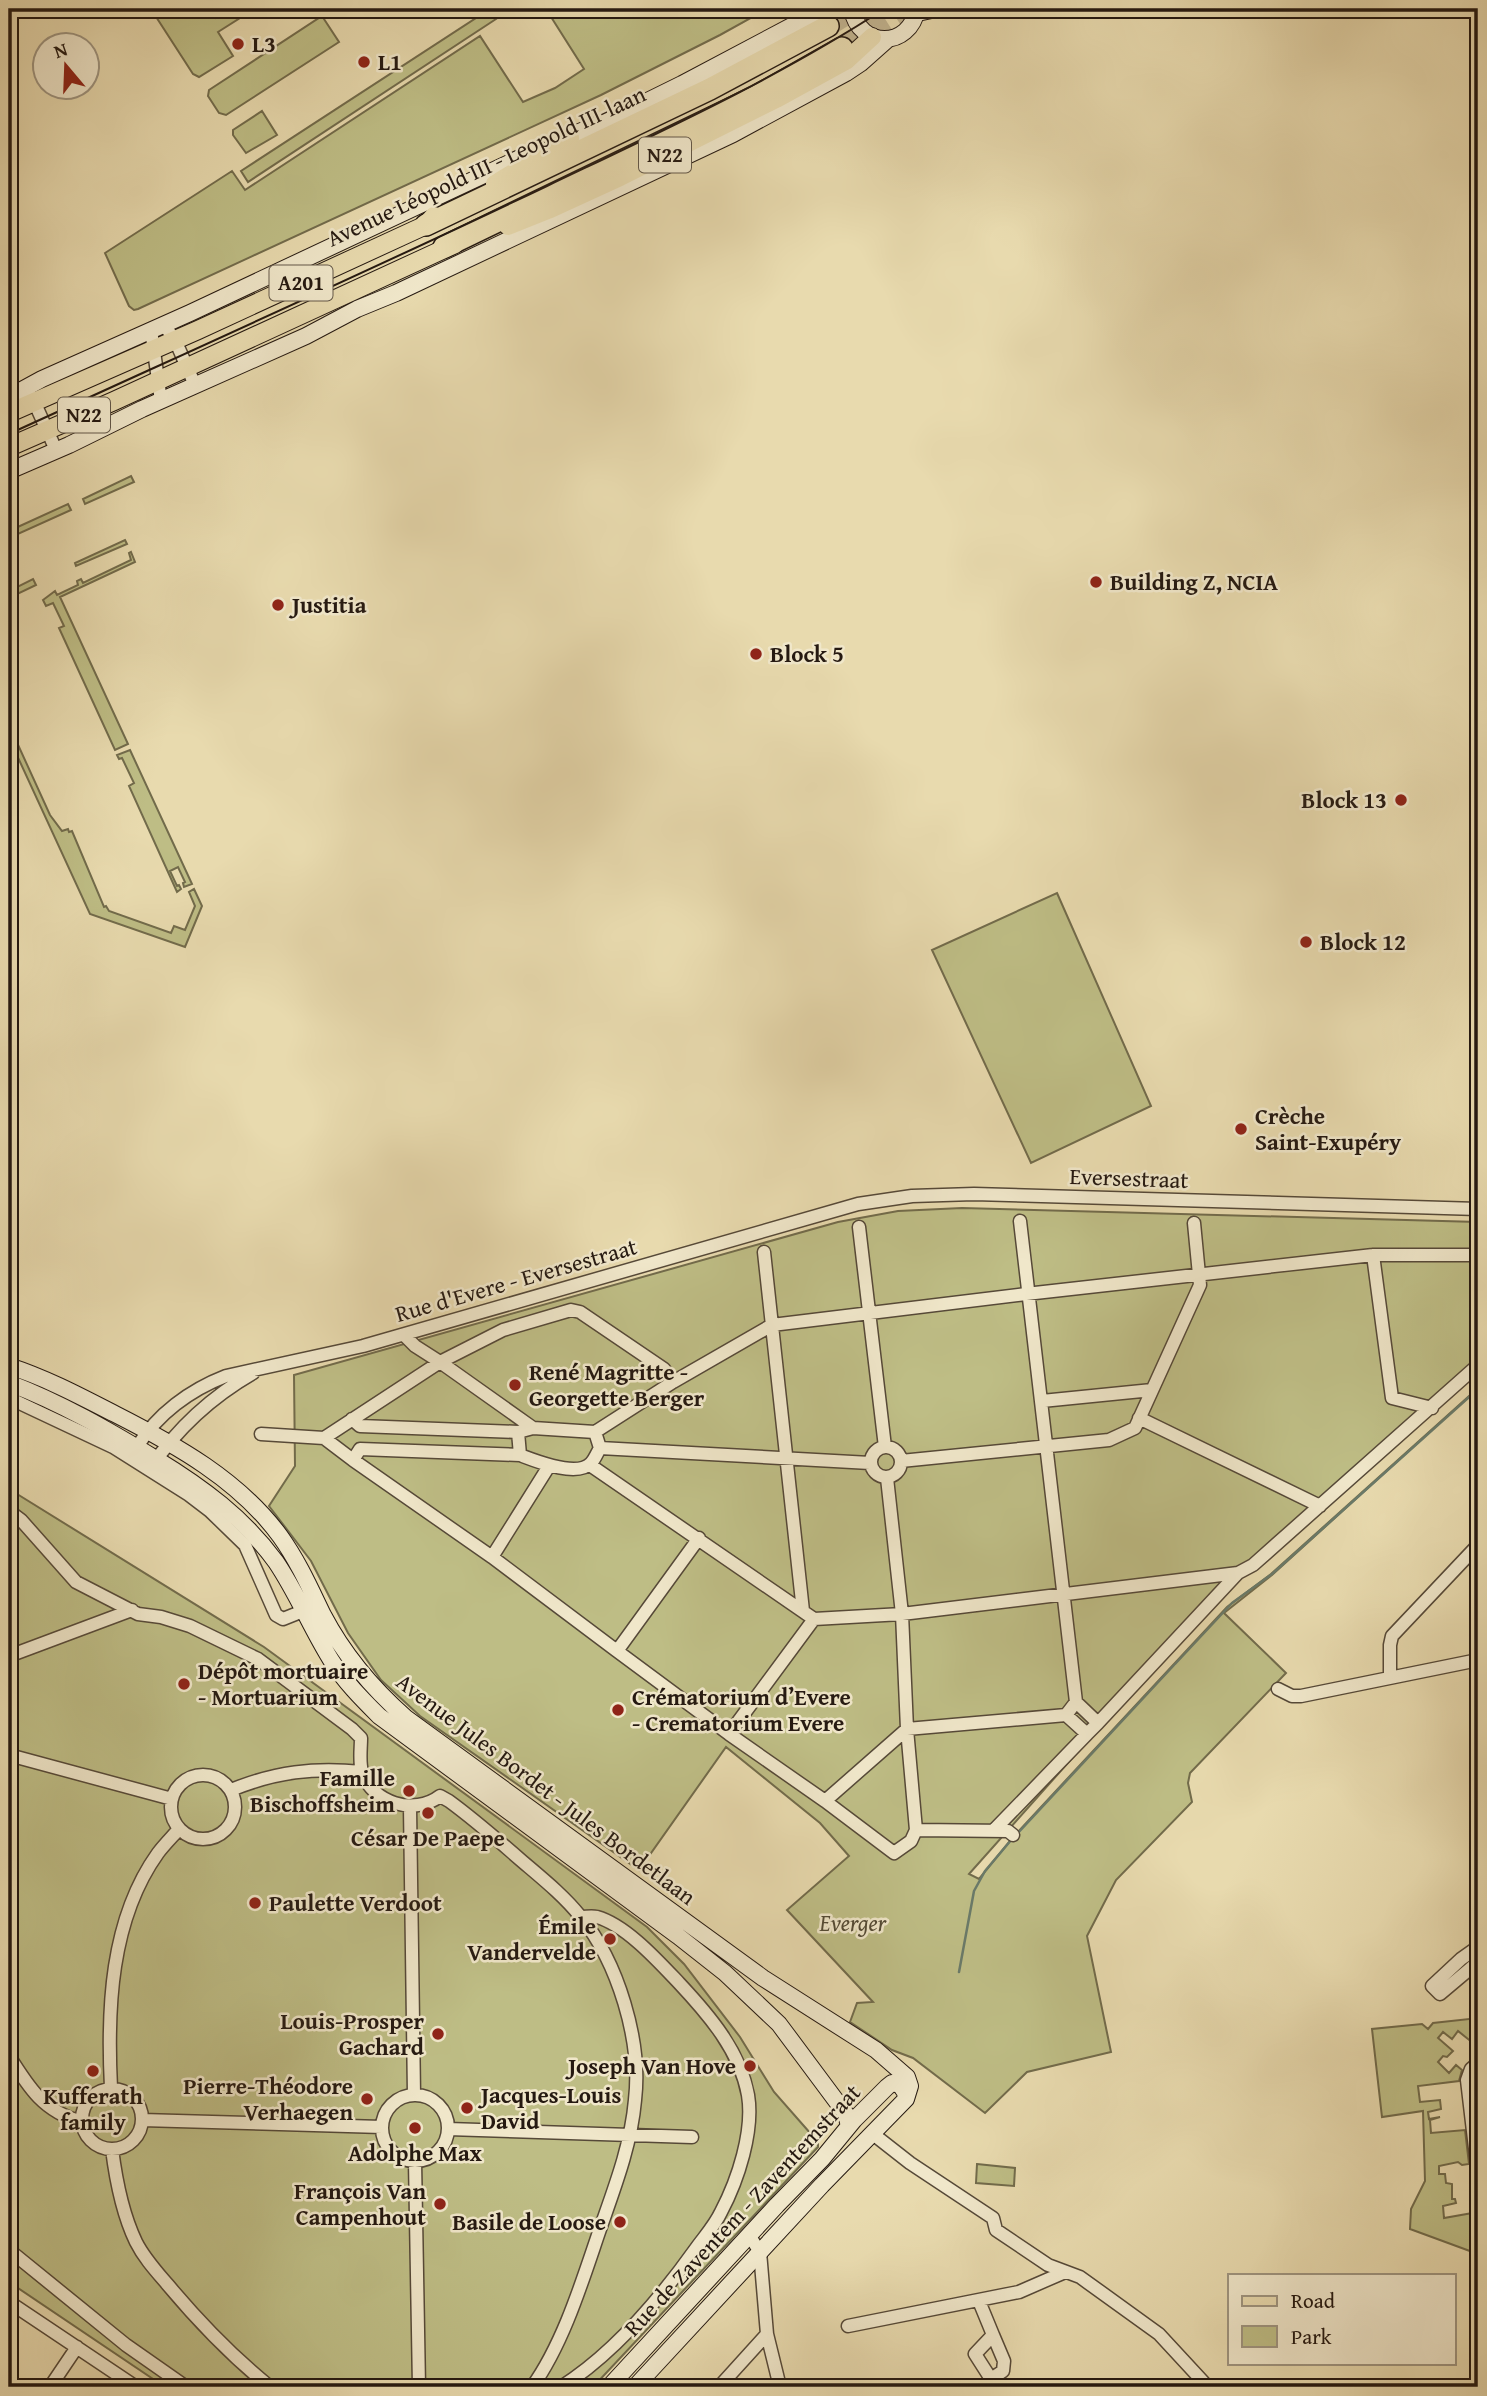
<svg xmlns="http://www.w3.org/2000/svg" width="1487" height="2396" viewBox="0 0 1487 2396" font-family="'Gentium Book Plus',serif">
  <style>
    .green { fill: #bebd85; stroke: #726b4b; stroke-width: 2 }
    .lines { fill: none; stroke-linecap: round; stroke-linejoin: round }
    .stream { stroke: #6a7a69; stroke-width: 2.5 }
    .highway-tunnel { stroke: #c1b38f; stroke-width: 21; stroke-dasharray: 21 10; stroke-linecap: butt }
    .street-casing { stroke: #564938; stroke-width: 15 }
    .secondary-casing { stroke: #251911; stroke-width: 18 }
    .primary-casing { stroke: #251911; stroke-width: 20 }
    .highway-casing { stroke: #251911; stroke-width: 24 }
    .street { stroke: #f0e7ca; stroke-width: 12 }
    .secondary { stroke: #f0e7ca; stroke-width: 16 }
    .primary { stroke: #e8daae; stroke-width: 18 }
    .highway { stroke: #e8daae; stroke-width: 21 }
    .tram { stroke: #251911; stroke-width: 2 }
    .poi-dot { fill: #8f2418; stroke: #f0e7ca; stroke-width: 2.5 }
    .labels { text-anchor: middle; stroke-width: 5; stroke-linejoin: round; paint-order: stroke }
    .shield { fill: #f0e7ca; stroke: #625748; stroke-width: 2 }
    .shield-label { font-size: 21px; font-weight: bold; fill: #251911 }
    .poi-label { font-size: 23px; font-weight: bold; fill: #251911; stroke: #f0e7ca; text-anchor: start }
    .street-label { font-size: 23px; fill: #251911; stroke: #f0e7ca }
    .park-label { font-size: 23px; font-style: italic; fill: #534a34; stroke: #f0e7ca }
  </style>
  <rect width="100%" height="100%" fill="#e8daae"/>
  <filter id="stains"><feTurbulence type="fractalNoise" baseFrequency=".00286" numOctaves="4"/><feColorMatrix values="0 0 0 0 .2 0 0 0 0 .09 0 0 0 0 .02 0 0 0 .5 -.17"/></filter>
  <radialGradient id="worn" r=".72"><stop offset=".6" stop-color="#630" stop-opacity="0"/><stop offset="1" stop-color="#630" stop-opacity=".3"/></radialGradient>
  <path class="green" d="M151,9h58l7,9 15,-9h18l2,2 -33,21 15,24 -34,21 -6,-3z
    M490,9l6,10 -248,163 -7,-11z
    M546,9h221l-47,26 -119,60 -463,214 -4,1 -5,-4 -24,-53 127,-82 13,19 235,-154 43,66 32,-14 29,-19z
    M322,16l17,26 -113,73 -7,-2 -11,-17 1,-6z
    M262,111l15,24 -31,18 -13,-18v-5z
    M131,476l3,6 -49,22 -2,-5z
    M68,504l3,6 -62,28v-7z
    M125,540l2,4 -51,22 -1,-3z
    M131,552l4,10 -75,35 68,147 -13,6 -56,-122 5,-2 -11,-23 -7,3 -3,-6 12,-9 2,4 21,-10 -1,-4 4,-2 2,4 48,-23 -2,-7z
    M33,579l3,6 -27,13v-7z
    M9,725l41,90 12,16 6,-2 1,3 3,-1 32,76 2,-1 3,5 62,22 3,-7 11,4 10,-24 -6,-14 5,-3 8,17 -17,41 -95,-33 -81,-176z
    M130,750l62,134 -8,3 -1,-4 2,-1 -7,-15 -8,4 7,15 2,-1 2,4 -4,3 -48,-106 5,-3 -12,-25 -3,1 -2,-4z
    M1057,893l94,213 -120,57 -99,-213z
    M962,1208l516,14v137l-229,205 -150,164 -130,146 10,5 35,-43 213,-229 44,-33 207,-186 -206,187 -48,38 62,60 -96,100 -2,10 4,19 -76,78 -29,56 24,116 -84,20 -42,41 -72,-55 -21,-8 -42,-28 7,-19 16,-1 -86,-92 62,-54 -29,-33 -94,-76 -87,123 -219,-154 -39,-36 -33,-47 -37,-72 -42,-55 26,-40 -1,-91 544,-153 60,-11z
    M9,1489l255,158 383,280 37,37 56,73 34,55 44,50v5l-225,240h-428l-156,-105z
    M1478,2018v29l-20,-16 -6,8 -9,-7 -5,6 15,13 -6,6 -4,-1 -5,6 11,11 7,-8 6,5 -3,11 -41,5 2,16 20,-2 1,9 -13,3 1,7 11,-2 -10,3 1,13 34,-3 4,34 -7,1 -4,-3 -19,4v8h6l1,9 6,1v15h3l1,4 -13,3 1,12 34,-6 -2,18 2,1v23l-68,-25 1,-20 14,-28 -2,-70 -41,6 -10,-88 50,-5 6,5 5,-6z
    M977,2164l38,4 -1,18 -38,-3z"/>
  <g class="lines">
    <path class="stream" d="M1175,1664l57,-61 40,-29 206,-185
      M1017,1834l157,-169
      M959,1972l15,-81 11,-20 27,-32"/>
    <path class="highway-tunnel" d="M828,26l27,-17
      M842,48l62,-39"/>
    <g class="street-casing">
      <path id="street" d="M164,325l11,15 20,45
        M151,330l10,71
        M32,397l24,53
        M859,1227l26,220
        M764,1252l39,359
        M1373,1255l19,143 40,10
        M404,1335l11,11 25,16 63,-32 68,-20 9,2 84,57 9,13
        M9,1398l104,49 76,48 21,16 35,34 31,70 7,4 20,-8
        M1042,1401l110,-11
        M1139,1418l181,88
        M352,1419l8,7 158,6
        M595,1432l78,-50 99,-57 254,-31 347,-39h105
        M261,1434l63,4 29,22 7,-11 160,6
        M324,1438l116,-76 93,66 62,4 5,16c-3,5 -5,11 -9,15 -14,15 -55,-2 -71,-8l-2,-23 15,-4
        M871 1462a15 15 0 1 1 30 0a15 15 0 1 1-30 0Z
        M137,1447c20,-33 53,-57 89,-71l137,-30 495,-142 54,-8 62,-2 504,15
        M600,1448l270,15
        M353,1460l139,97 57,-91
        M901,1461l208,-21 26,-12 65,-143 -6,-62
        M590,1465l224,154 88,-5 336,-41 15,-8 225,-200
        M151,1467c26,-38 62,-71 102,-94
        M887,1478l15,136 5,115 9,101 -5,11 -17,12 -69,-52 82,-72 159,-14 10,-13 -56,-481
        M9,1511l12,9 55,62 62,32 23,3 29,9 68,33 94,70 9,9c0,11 -2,23 1,34 10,31 52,44 78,24l9,5c26,19 50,40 74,61 20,17 41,34 57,54 38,46 62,125 55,184 -4,46 -21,89 -36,132 -17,50 -36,112 -67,155
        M492,1557l125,94 82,-113
        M617,1651l112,83 85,-115
        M9,1656l123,-46
        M1390,1677v-32l2,-9 86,-91
        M1278,1689l14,7h9l172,-35 5,-3
        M1066,1715l21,19 11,-11 -22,-21
        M1098,1723l140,-150
        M729,1734l96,67
        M9,1755l163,44
        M171 1807a32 32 0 1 1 64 0a32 32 0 1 1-64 0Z
        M231,1790c44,-18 83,-23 131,-18
        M410,1807l4,288
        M916,1830l92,1 5,4
        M993,1831l94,-97
        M1478,1947l-17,12 -29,27 8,8 38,-32
        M9,2056c20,32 35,56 73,66
        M1478,2063l-7,6 -4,11 11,94
        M111,2088c-4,-78 -1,-168 47,-235 6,-8 14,-16 21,-24
        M82 2119a30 30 0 1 1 60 0a30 30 0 1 1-60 0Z
        M382 2128a33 33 0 1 1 66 0a33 33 0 1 1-66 0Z
        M142,2120l240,7
        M448,2129l244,8
        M873,2134l37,29 83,55 3,12 52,35 32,12 79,57 49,53
        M112,2149c4,32 10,64 24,93 8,16 20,29 32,43 31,37 65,72 102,102
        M415,2161l4,226
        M9,2250l117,95 60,42
        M979,2301l14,34 -18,19 16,25 12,-8 1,-10 -11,-26
        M9,2302l127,85
        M848,2326l171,-34 46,-20
        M767,2334l13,53
        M50,2387l27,-40
        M561,2387c54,-34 99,-88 136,-140 8,-11 18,-22 24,-35 17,-32 33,-81 27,-117 -8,-44 -39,-80 -69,-112 -20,-21 -53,-58 -82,-66 -5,-1 -11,0 -16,0
        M719,2387l48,-53 -7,-82 -11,-17"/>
    </g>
    <g class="secondary-casing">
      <path id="secondary" d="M852,9c7,40 58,40 65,0
        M917,10l5,2 14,-3
        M560,140l53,-22 69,-34 136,-72 14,-3
        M9,397l33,-18 148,-66 349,-164
        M9,471l60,-26 73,-36 164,-73 51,-27 39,-16 337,-159 113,-61 15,-10 27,-24
        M9,1366c37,12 71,30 106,48 61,31 124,66 165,122 18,25 30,52 43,79 21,40 50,74 83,103l357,260 113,72 31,27 3,9 -4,13 -84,86 -187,202
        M9,1383c52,20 99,47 147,76 46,28 88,59 120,103 21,31 35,66 55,98 13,21 31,39 48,56l299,220 47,37 54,51 67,90 3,12
        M609,2387l168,-182 45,-46 32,-39 33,-33 5,-4 8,2 5,7 1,7"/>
    </g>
    <g class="primary-casing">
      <path id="primary" d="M495,184l75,-46
        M508,226l40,-16 72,-33 156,-78 71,-39 25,-23
        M9,413l189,-83 228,-105 8,-9
        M9,447l105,-46 341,-157"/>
    </g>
    <g class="highway-casing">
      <path id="highway" d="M426,225l284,-136 118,-63
        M444,247l313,-151 85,-48"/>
    </g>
    <use href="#street" class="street"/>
    <use href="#secondary" class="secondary"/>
    <use href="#primary" class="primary"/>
    <use href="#highway" class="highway"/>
    <path class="tram" d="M9,434c179,-82 360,-163 538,-248 115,-55 231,-108 337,-177"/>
  </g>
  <g class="poi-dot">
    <circle cx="238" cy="44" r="7"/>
    <circle cx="364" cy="62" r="7"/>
    <circle cx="1096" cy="582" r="7"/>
    <circle cx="278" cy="605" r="7"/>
    <circle cx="756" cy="654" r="7"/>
    <circle cx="1401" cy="800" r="7"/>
    <circle cx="1306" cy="942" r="7"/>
    <circle cx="1241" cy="1129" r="7"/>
    <circle cx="515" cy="1385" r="7"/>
    <circle cx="184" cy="1684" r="7"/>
    <circle cx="618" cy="1710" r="7"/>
    <circle cx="409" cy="1791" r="7"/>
    <circle cx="428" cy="1813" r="7"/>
    <circle cx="255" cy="1903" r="7"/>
    <circle cx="610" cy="1939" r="7"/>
    <circle cx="438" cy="2034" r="7"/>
    <circle cx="750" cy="2066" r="7"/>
    <circle cx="93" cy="2071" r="7"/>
    <circle cx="367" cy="2099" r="7"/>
    <circle cx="467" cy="2108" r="7"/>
    <circle cx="415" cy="2128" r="7"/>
    <circle cx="440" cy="2204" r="7"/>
    <circle cx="620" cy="2222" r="7"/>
  </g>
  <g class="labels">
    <g class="shield">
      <rect x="639" y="137.5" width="52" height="35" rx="5"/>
      <rect x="269.5" y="265.5" width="63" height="35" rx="5"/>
      <rect x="58" y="397.5" width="52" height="35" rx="5"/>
    </g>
    <g class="shield-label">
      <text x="665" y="162">N22</text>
      <text x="301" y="290">A201</text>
      <text x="84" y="422">N22</text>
    </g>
    <g class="poi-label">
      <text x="252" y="52">L3</text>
      <text x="378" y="70">L1</text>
      <text x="1110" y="590">Building Z, NCIA</text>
      <text x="292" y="613">Justitia</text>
      <text x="770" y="662">Block 5</text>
      <text x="1387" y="808" text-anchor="end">Block 13</text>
      <text x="1320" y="950">Block 12</text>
      <text x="1255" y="1124">Crèche<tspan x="1255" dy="26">Saint-Exupéry</tspan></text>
      <text x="529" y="1380">René Magritte -<tspan x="529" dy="26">Georgette Berger</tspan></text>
      <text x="198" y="1679">Dépôt mortuaire<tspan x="198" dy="26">- Mortuarium</tspan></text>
      <text x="632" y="1705">Crématorium d’Evere<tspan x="632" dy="26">- Crematorium Evere</tspan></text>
      <text x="395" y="1786" text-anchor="end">Famille<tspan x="395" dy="26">Bischoffsheim</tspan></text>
      <text x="428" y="1846" text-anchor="middle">César De Paepe</text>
      <text x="269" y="1911">Paulette Verdoot</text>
      <text x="596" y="1934" text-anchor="end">Émile<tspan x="596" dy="26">Vandervelde</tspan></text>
      <text x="424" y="2029" text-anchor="end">Louis-Prosper<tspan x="424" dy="26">Gachard</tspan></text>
      <text x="736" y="2074" text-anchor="end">Joseph Van Hove</text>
      <text x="353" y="2094" text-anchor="end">Pierre-Théodore<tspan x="353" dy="26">Verhaegen</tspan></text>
      <text x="481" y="2103">Jacques-Louis<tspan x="481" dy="26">David</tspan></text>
      <text x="93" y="2104" text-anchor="middle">Kufferath<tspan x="93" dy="26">family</tspan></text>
      <text x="415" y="2161" text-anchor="middle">Adolphe Max</text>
      <text x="426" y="2199" text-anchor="end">François Van<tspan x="426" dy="26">Campenhout</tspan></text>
      <text x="606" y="2230" text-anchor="end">Basile de Loose</text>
    </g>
    <g class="street-label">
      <text transform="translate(486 166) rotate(-25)" y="8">Avenue Léopold III - Leopold III-laan</text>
      <text transform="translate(1129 1178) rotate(2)" y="8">Eversestraat</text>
      <text transform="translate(516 1280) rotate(-16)" y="8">Rue d'Evere - Eversestraat</text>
      <text transform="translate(546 1789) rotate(37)" y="8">Avenue Jules Bordet - Jules Bordetlaan</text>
      <text transform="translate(742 2210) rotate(-47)" y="8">Rue de Zaventem - Zaventemstraat</text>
    </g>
    <g class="park-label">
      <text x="853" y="1931">Everger</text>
    </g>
  </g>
  <rect width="1487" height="2396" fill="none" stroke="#e8daae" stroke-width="35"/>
  <rect x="10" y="10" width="1466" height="2375" fill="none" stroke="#251911" stroke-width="3.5"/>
  <rect x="18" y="18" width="1452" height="2361" fill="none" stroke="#251911" stroke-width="2"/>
  <rect x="1228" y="2274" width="228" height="91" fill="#f0e7ca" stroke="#9f9580" stroke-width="2"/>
  <rect x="1242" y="2296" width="35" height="10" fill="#e8daae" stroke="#9f9580" stroke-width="2"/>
  <text x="1291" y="2308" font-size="21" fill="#251911">Road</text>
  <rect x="1242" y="2326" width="35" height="21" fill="#bebd85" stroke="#9f9580" stroke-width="2"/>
  <text x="1291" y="2344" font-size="21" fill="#251911">Park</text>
  <g transform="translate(66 66) rotate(341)"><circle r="33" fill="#f0e7ca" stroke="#9f9580" stroke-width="2"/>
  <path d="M0-5L12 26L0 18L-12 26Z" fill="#8f2418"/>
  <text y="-10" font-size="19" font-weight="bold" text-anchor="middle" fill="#251911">N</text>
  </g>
  <rect width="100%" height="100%" filter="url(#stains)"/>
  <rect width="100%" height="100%" fill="url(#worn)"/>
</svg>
